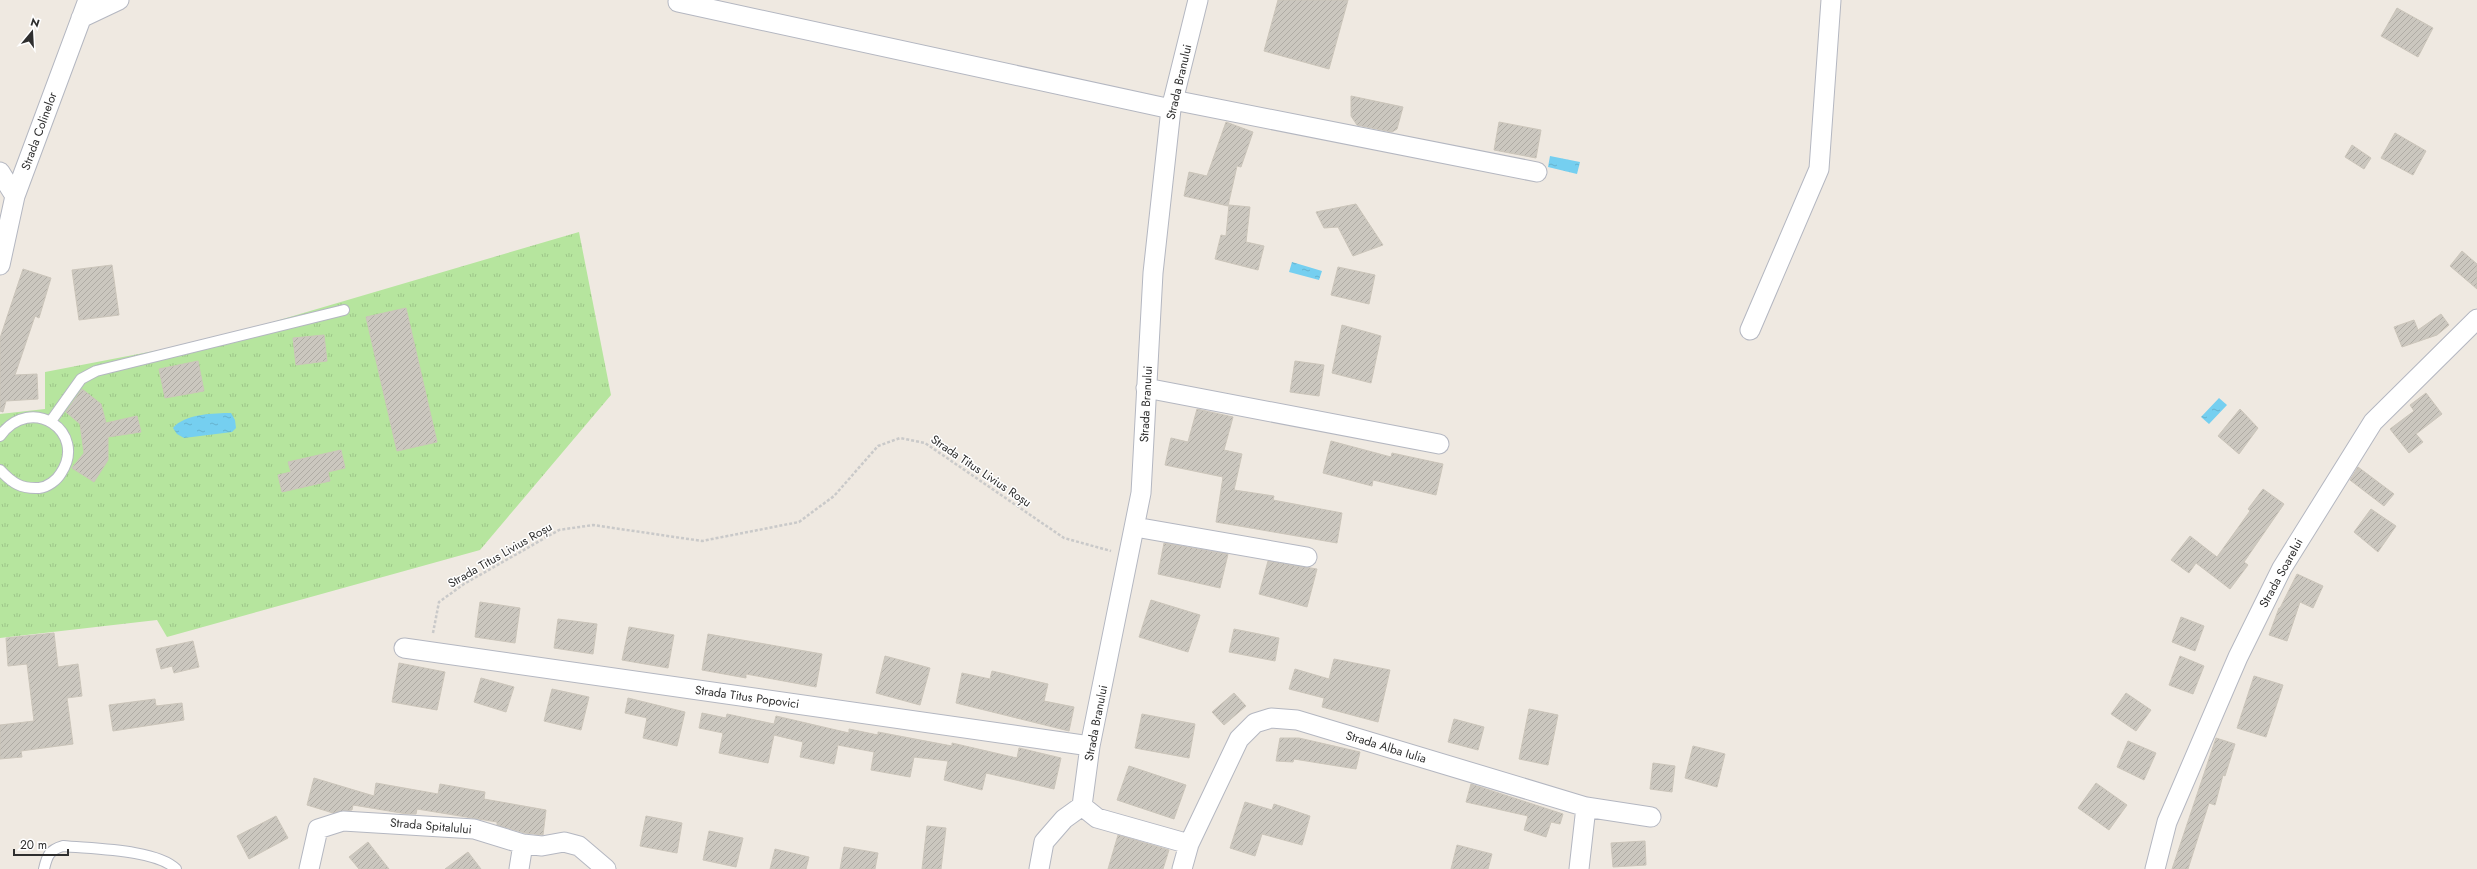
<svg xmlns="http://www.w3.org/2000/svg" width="2477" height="869" viewBox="0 0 2477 869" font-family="Jost,sans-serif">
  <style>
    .grass { fill: url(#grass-tufts) }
    .water { fill: url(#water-ripples) }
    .building { fill: url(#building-hatch); stroke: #cbc5ba }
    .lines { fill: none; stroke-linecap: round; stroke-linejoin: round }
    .service-casing { stroke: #b4b7c1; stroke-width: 12 }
    .minor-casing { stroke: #b4b7c1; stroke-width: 21 }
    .path { stroke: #c9c9c9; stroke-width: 2.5; stroke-dasharray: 3 2; stroke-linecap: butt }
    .service { stroke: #fff; stroke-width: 10 }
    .minor { stroke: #fff; stroke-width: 19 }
    .labels { text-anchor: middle; stroke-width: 3; stroke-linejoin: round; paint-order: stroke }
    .street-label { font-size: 12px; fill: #2e2e2e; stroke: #fff }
  </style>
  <defs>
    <pattern id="grass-tufts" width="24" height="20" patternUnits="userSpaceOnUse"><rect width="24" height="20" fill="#b6e59e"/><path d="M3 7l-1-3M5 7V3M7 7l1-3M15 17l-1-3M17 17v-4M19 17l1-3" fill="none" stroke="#9dc588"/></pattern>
    <pattern id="water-ripples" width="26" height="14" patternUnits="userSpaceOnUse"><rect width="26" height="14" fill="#75cff0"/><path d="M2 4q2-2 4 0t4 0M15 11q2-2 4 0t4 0" fill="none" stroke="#66b2ce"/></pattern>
    <pattern id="building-hatch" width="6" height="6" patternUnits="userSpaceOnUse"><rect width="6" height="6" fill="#cbc7bf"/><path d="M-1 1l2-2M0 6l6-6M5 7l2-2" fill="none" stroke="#afaba4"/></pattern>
  </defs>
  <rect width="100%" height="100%" fill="#efe9e1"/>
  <path class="grass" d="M579,232l32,163 -131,155 -313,87 -10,-17 -157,18v-224l45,-5v-37l166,-32z"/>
  <path class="water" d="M1550,156l30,6 -3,12 -29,-7z
    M1292,262l30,9 -3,9 -30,-8z
    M2219,398l8,7 -18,19 -8,-7z
    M231,413l4,7 1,8 -4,4 -48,6 -7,-4 -4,-6c11,-14 42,-15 58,-15z"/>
  <path class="building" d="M1278,0h70l-19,69 -65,-18z
    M2397,8l36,20 -15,29 -37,-21z
    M1351,96l52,11 -6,22 -5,3 -35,-7 -6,-9z
    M1226,122l27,10 -12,35 -4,-1 -9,40 -44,-10 5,-24 18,4z
    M1499,122l42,8 -5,28 -42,-8z
    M2395,133l31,18 -13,24 -32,-17z
    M2352,145l19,13 -7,11 -19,-12z
    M1356,204l27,41 -30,11 -15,-29 -14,1 -8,-16z
    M1229,205l21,2 -4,35 18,4 -6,24 -43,-11 6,-24 5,1z
    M2462,251l15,13v25l-27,-23z
    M112,265l7,50 -40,5 -7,-50z
    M1338,267l37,8 -6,29 -38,-9z
    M23,269l28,9 -12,40 -4,-2 -20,59 22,-1 1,25 -32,2 -3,11 -3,-1v-73z
    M406,308l31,134 -40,9 -31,-134z
    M2441,314l8,11 -12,10 -35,12 -8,-20 20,-7 4,10z
    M1342,325l39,11 -10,47 -39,-10z
    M324,335l3,26 -31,4 -3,-27z
    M198,361l6,30 -39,7 -6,-29z
    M1295,361l29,4 -5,31 -29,-4z
    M82,389l19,15 5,19 31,-7 4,16 -33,5v23l-14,22 -22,-14 12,-15 -4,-29 -14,-12z
    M2426,393l16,21 -26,20 7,8 -14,11 -19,-24 24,-18 -4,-6z
    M1197,409l36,8 -9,33 18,4 -8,36 40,6 -1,4 69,13 -5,30 -121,-21 7,-45 -58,-12 6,-27 17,4z
    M2240,409l18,19 -19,26 -21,-18z
    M1331,441l60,16 1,-4 51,11 -7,31 -63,-15 -1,6 -49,-13z
    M341,450l4,18 -17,4 2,9 -48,11 -4,-17 13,-3 -3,-10z
    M2358,467l36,27 -10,12 -34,-26z
    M2263,489l21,15 -40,58 4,3 -18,24 -34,-26 -7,10 -18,-13 19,-24 27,21 33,-46 -2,-2z
    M2371,509l25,17 -18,26 -24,-20z
    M1164,543l64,11 -8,34 -62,-14z
    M1268,561l49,8 -10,38 -48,-13z
    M2297,574l26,12 -10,22 -13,-6 -13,39 -18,-6 10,-27h1z
    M1151,600l49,15 -12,37 -49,-15z
    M480,602l40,6 -5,35 -40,-6z
    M2181,617l23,9 -9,25 -23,-9z
    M558,619l39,5 -4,30 -39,-6z
    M629,627l45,8 -6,33 -46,-8z
    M1234,629l45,9 -4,23 -46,-9z
    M54,633l4,34 20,-3 4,32 -15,2 6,46 -52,7 1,6 -22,2v-34l34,-4 -7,-57 -19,2 -2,-28z
    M708,634l114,20 -6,33 -70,-13v4l-44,-8z
    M193,641l6,26 -25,6 -2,-7 -11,3 -5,-20z
    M885,656l45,12 -10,37 -44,-12z
    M2180,656l24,10 -11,28 -24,-9z
    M1334,659l56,11 -12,52 -56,-15 2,-9 -35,-9 6,-20 34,10z
    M399,663l46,9 -8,38 -45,-8z
    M992,671l56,13 -4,17 30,6 -5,24 -113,-28 6,-30 28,6z
    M2254,676l29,9 -17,52 -29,-9z
    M481,678l33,9 -8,25 -32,-10z
    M552,689l37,8 -8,33 -37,-9z
    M1234,693l12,13 -22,19 -12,-13z
    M2126,693l25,17 -15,21 -25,-17z
    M628,698l57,14 -8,34 -34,-8 4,-20 -22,-5z
    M155,699l1,7 26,-3 2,17 -71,11 -4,-26z
    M1529,709l29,6 -10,50 -29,-6z
    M702,713l24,5 1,-4 47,10 2,-8 73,17v-4l29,6v-3l74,14v-3l65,15 2,-10 42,10 -7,31 -68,-16 -4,17 -38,-10 4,-19 -34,-4 -4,20 -39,-7 3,-18 -36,-7 -4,19 -34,-7 3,-15 -29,-7 -6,28 -49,-10 4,-20 -24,-5z
    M1142,714l53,10 -6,34 -54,-10z
    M1454,719l30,8 -6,23 -30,-8z
    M1280,738h19l61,14 -4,17 -62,-10 -1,3 -17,-1z
    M2216,738l19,6 -10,32 -2,-1 -8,30 -6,-2 -21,66h-16z
    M2128,741l28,12 -12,27 -27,-13z
    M1693,746l32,8 -8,33 -32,-9z
    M1653,763l22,3 -3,26 -22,-3z
    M1129,766l57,19 -12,34 -57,-19z
    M314,778l60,18 2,-13 62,11 2,-10 45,8 -1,7 62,11 -3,25 -18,-2 -28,-8v-3l-80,-13 -1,5h-9l-54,-9 -1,5 -19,3 -26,-8z
    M2096,783l31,22 -18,25 -31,-22z
    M1471,784l92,30 -3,10 -9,-2 -5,15 -22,-7 4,-14 -62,-14z
    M1245,802l27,8 2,-6 36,12 -8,29 -40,-11 -7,22 -25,-8z
    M276,816l12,22 -39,21 -12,-23z
    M646,816l36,7 -5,30 -37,-7z
    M927,826l19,2 -5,41h-19z
    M709,831l34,7 -7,29 -33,-7z
    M1118,835l51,15 -6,19h-55z
    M1645,841l1,24 -33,2 -2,-24z
    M368,842l21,27h-30l-10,-12z
    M1457,845l35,9 -4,15h-37z
    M844,847l34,6 -3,16h-35z
    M775,849l34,8 -3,12h-36z
    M468,852l13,17h-36z"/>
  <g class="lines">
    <g class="service-casing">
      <path id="service" d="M51,421l30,-42 15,-8 248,-61
        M0,436c31,-43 88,-4 61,37 -4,7 -13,14 -22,15 -18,1 -27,-5 -39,-18
        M44,869c3,-13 5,-19 19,-23 28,3 93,3 113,23"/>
    </g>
    <g class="minor-casing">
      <path id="minor" d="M678,2l493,107
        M81,18l38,-18
        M1173,100l364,72
        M0,172l15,24
        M0,265l15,-69 73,-196
        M1750,330l69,-161 12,-169
        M1146,388l293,56
        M1135,527l172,30
        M404,648l686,98
        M1189,844l-92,-26 -15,-12 8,-60 51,-253 12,-220 18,-164 27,-109
        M309,869l9,-40 25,-8 131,8 49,15 19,2 22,-4 15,4 27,23
        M519,869l4,-25
        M1039,869l5,-27 20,-23 18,-13
        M1182,869l7,-25 50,-105 16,-16 16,-5 26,2 289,87 65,10
        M1579,869l7,-62
        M2155,869l12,-47 71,-165 44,-89 91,-146 104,-103"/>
    </g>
    <path class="path" d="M433,633l6,-31 25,-18 95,-54 34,-5 109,16 97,-19 35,-26 44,-50 22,-8 25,5 139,95 47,13"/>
    <use href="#service" class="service"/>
    <use href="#minor" class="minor"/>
  </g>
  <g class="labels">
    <g class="street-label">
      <text transform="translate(1179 82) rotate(-77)" y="4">Strada Branului</text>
      <text transform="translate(39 131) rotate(-70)" y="4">Strada Colinelor</text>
      <text transform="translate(1146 404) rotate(-87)" y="4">Strada Branului</text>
      <text transform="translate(981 471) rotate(34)" y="4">Strada Titus Livius Roșu</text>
      <text transform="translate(500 555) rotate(-30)" y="4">Strada Titus Livius Roșu</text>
      <text transform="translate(2281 573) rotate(-61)" y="4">Strada Soarelui</text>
      <text transform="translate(747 697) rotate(8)" y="4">Strada Titus Popovici</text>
      <text transform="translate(1096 723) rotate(-79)" y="4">Strada Branului</text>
      <text transform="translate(1386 747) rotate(17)" y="4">Strada Alba Iulia</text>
      <text transform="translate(431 826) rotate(5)" y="4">Strada Spitalului</text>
    </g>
  </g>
  <g transform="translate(32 32) rotate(18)" stroke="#ffffff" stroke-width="3" paint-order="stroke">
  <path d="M0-3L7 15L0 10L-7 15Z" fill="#2e2e2e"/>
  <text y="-6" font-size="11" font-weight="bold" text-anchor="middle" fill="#2e2e2e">N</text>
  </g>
  <path d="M14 849v6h54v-6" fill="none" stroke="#2e2e2e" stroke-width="2"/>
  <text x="20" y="849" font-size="12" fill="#2e2e2e" stroke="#ffffff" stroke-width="3" paint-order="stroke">20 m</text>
</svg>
